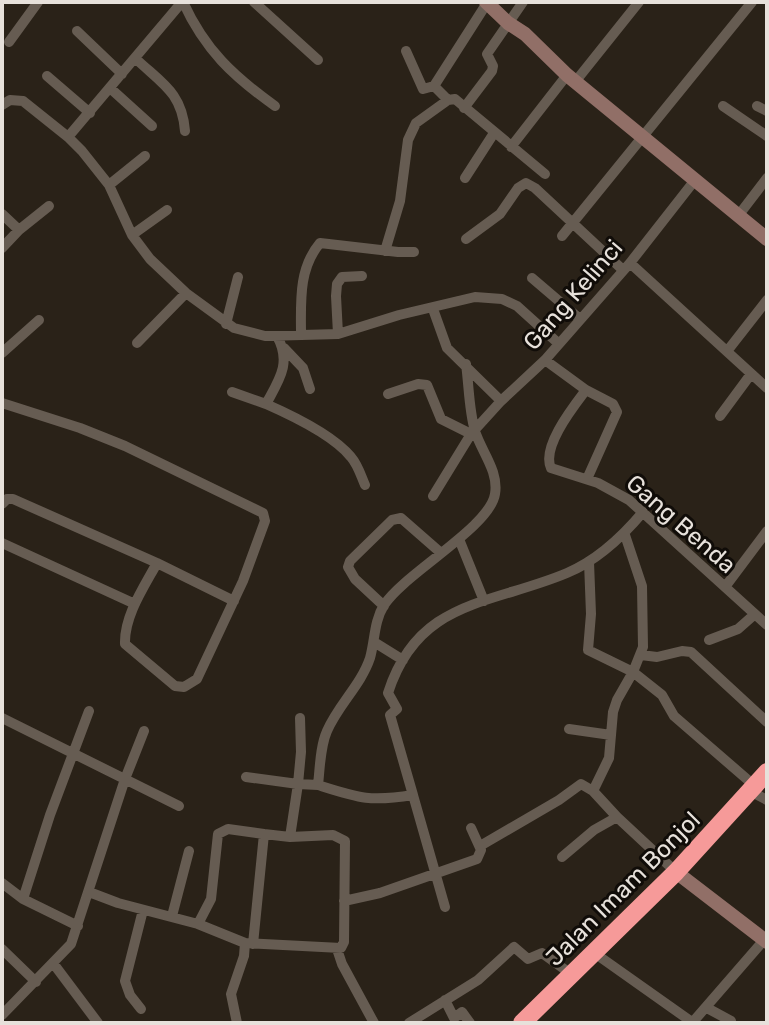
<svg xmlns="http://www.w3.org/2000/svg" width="769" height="1025" viewBox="0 0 769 1025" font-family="Rubik,sans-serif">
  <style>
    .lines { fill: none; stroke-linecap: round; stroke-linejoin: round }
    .street { stroke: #665c52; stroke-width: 10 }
    .secondary { stroke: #916f67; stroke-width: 14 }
    .highway { stroke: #f69a99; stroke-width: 18 }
    .labels { text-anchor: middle; stroke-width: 6; stroke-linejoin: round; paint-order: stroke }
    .street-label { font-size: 24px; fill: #e7e1db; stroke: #100c08 }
  </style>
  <rect width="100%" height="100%" fill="#2a2218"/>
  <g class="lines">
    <path class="street" d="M183,2c22,48 50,74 92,104
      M254,2l64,58
      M77,31l45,43
      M9,42l29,-40
      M406,51l17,38 11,-3
      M135,58c26,25 47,34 50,73
      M47,76l43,37
      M575,82l64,-80
      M434,86l14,14 7,-1 90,75
      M434,86l53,-83
      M110,88l42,38
      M2,105l8,-5 13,1 45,36 14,14 27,34 23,50 18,24 36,34 48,35 31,8 73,-2 61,-19 76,-18 27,2 15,7 41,37
      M723,106l44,30
      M757,106l10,5
      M464,108l28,-37 1,-5 -6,-12 36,-52
      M68,137l114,-135
      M511,147l56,-72
      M465,178l29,-45
      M109,185l36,-29
      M2,214l17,16
      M738,216l29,-38
      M132,235l35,-25
      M562,236l190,-234
      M466,239l34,-25 18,-26 8,-5 9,5 88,82
      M2,248l17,-18 30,-24
      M385,251l15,-50 8,-61 8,-17 32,-23
      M630,263l137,125
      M532,278l48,41
      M433,309l14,39 54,53
      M226,324l12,-47
      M338,334l-2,-38 1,-12 5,-7 20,-1
      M301,335c0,-32 -3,-66 19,-92l78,9h16
      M277,336c15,27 2,44 -11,68 25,11 68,32 85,53 7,8 10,19 14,28
      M137,343l49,-50
      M284,348l19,20 7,21
      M728,350l39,-50
      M2,353l37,-33
      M545,360l41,30c-12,16 -45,57 -35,78l47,15 31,17 138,125
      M586,390l27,14 4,8 -30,67
      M232,392l34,12
      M388,394l30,-10 9,1 14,34 30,15
      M2,403l78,25 45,18 138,67 2,8 -22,60 -46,98 -13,8 -9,-1 -50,-42c-1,-28 19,-57 32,-81
      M720,416l31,-42
      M433,496l38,-62 30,-33 44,-41 85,-97 65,-83
      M2,504l5,-5h6l144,64 77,38
      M459,539l25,62
      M2,543l133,61
      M589,562l2,52 -3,36 45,22 29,23 12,21 82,71
      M725,587l42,-56
      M384,606l-29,-27 -7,-12 2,-6 42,-41 9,-2 40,35
      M709,640l29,-11 17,-15
      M374,642l29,18
      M641,655l16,2 25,-6 9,1 76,70
      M2,718l177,88
      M569,729l42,6
      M246,777l52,7 3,-32 -1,-34
      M318,785c41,13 51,17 95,10l32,112
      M593,791l16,-33 4,-46 4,-12 16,-28 10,-25 -1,-61 -17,-51
      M752,792l15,8
      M413,795l-23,-80 7,-6 -9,-16c30,-94 103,-88 179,-120 31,-13 55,-36 76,-61
      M480,846l79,-46 22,-16 12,7 24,26 59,55
      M562,857l32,-27 23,-13
      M2,883l21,16 55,27
      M89,892l29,11 80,21 47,19 96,5 3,-6 1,-101 -12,-6 -43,2
      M23,899l27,-84 39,-104
      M344,901l36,-8 97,-34 4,-9 -10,-22
      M172,916l17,-65
      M198,924l13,-25 7,-65 10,-5 36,5
      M253,944l11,-110 26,3 8,-53 20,1c2,-17 2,-38 9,-54 11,-26 34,-46 43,-73 5,-18 4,-37 14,-53 21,-32 106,-78 111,-111 4,-23 -14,-43 -20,-63 -6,-20 -6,-45 -9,-67
      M2,949l34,33
      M337,949l5,15 32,59
      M593,952l99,70
      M53,963l45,60
      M445,1000l9,18 8,-6 8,11
      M707,1008l24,13
      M141,1009l-11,-14 -5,-14 18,-71
      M2,1015l69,-71 54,-165 19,-48
      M237,1023l-6,-29 13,-38 1,-13
      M409,1023l69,-43 36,-33 14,12 14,-6 29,21
      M692,1023l72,-83"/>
    <path class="secondary" d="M486,2l22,21 17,11 42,41 200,164
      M676,872l91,70"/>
    <path class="highway" d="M522,1023l154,-151 91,-100"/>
  </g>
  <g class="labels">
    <g class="street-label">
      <text transform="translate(573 295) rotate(-49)" y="8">Gang Kelinci</text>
      <text transform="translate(681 524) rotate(41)" y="8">Gang Benda</text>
      <text transform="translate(623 889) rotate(-45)" y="8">Jalan Imam Bonjol</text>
    </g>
  </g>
  <rect width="769" height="1025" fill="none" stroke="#e7e1db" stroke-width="8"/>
</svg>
